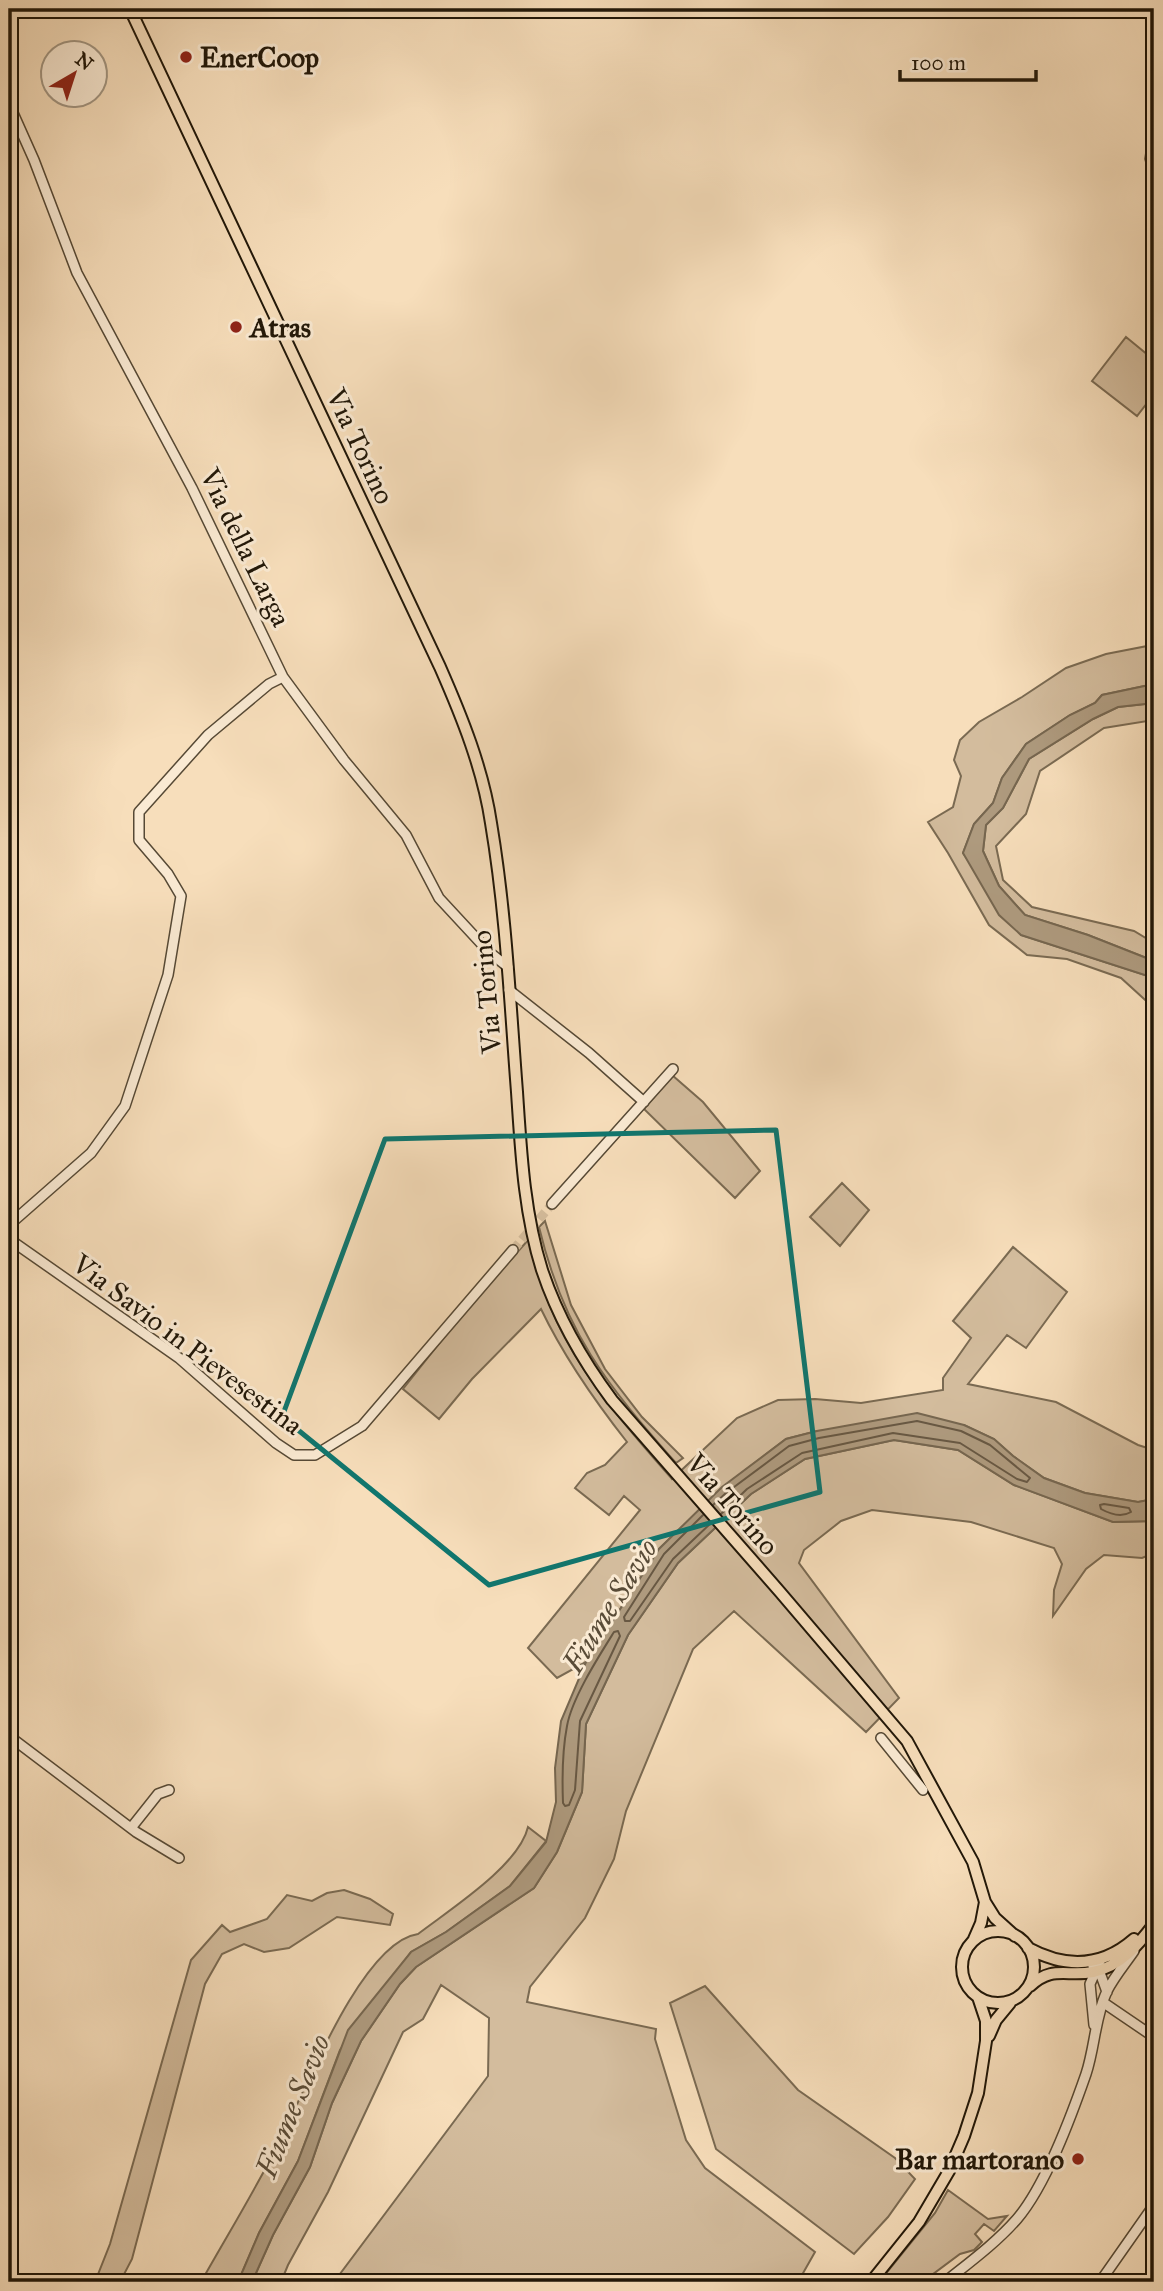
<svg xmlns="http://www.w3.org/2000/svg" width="1163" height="2291" viewBox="0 0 1163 2291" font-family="'IM FELL Great Primer',serif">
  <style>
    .green { fill: #d3bc9d; stroke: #7a6a52; stroke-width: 2 }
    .water { fill: #ae9a7e; stroke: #76664f; stroke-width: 2 }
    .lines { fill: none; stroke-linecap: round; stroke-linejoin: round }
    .shore { stroke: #685843; stroke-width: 2 }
    .minor-tunnel { stroke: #d7c0a0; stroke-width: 9; stroke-dasharray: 9 4.5; stroke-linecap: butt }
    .minor-casing { stroke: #564935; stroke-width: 12 }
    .major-casing { stroke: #211708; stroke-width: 14 }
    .minor { stroke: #faead3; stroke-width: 9 }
    .major { stroke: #f7debb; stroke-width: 10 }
    .marked { fill: none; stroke: #0f766e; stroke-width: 5; stroke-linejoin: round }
    .poi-dot { fill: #8f2418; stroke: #faead3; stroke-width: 2.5 }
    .labels { text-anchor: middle; stroke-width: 6; stroke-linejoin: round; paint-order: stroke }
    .poi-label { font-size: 28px; font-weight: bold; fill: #211708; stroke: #faead3; text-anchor: start }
    .street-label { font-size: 28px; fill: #211708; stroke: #faead3 }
    .water-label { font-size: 30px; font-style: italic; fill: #594b37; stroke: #faead3 }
  </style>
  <rect width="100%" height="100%" fill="#f7debb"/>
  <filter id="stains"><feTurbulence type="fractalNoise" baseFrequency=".00286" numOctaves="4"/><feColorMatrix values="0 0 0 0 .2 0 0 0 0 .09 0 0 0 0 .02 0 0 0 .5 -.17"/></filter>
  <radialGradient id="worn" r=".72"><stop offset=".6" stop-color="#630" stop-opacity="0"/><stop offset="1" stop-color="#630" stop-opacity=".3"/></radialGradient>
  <path class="green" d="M1154,109v77l-9,-27z
    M1126,337l28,23v34l-17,22 -45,-35z
    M1154,637v47l-52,11 -7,8 -25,12 -44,29 -24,34 -9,25 -19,21 -11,29 58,82 133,43v30l-33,-30 -54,-19 -40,-4 -38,-30 -41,-72 -20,-31 25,-15 8,-31 -7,-16 6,-20 19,-18 43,-25 44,-29 40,-14 41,-8z
    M1154,703v17l-50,8 -64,43 -14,43 -30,32 7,34 29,27 102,24 20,12v18l-66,-26 -63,-20 -26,-29 -16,-35 3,-26 17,-17 26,-49 64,-40 25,-12z
    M672,1075l31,27 57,69 -25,27 -91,-89z
    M842,1183l27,27 -29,36 -30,-29z
    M545,1221l26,84 34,64 37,48 41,41 -7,5c-70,-79 -112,-131 -137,-236z
    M529,1239c6,19 10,39 17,57 26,71 77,127 126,183l65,-61 41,-18 37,-1 46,4 82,-13v-12l28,-40 -18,-17 60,-74 54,45 -41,56 -19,-13 -39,49 88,18 82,43 16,5v49l-16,3 -53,-9 -41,-15 -31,-22 -19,-17 -30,-14 -147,6 -31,8 -64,49 -63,61 -73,113 -29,16 -29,-30 112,-138 -16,-14 -15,19 -34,-27 12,-15 18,-8 22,-23c-33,-42 -63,-85 -86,-133l-69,70 -33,40 -36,-30 62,-78z
    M894,1440l64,10 56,35 99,37 41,-1v32l-12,5 -38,-3 -18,14 -33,47 1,-26 8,-26 -8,-16 -83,-26 -99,-12 -31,11 -37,29 -5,13 100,135 -33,34 -132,-121 -41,38 -67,162 -12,48 -29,59 -55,69 -3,15 129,27 -1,10 31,101 19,28 110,84 -17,30h-464l154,-206 1,-58 -48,-33 -18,34 -20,13 -75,160 -40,73 -7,17h-29l21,-47 37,-68 22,-64 29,-62 39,-57 16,-17 118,-79 23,-36 25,-60 4,-68 42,-89 50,-72 73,-69 54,-35z
    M528,1827l18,14 -36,45 -64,46 -35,20 -71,98 -42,111 -39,72 -21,49h-37c27,-48 56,-95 81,-145 23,-47 80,-195 136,-203 31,-24 101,-68 110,-107z
    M344,1890l26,9 23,15 -3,11 -53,-8 -48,31 -25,4 -20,-8 -22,10 -17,30 -73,275 -12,23h-25l15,-38 81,-284 31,-35 8,7 37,-13 20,-24 25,6 15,-8z
    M705,1986l93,104 97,68 20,21 -27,38 -34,37 -138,-105 -46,-146z
    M948,2190l40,29 19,-3 -13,15 -10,-7 -9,10 7,8 -8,8 -14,4 -27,20 -19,8h-35l56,-69z"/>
  <path class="water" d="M1154,684v19l-36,4 -25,12 -64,40 -26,49 -17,17 -3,26 16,35 26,29 63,20 66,26v17l-133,-43 -22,-20 -36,-62 11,-29 19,-21 9,-25 24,-34 44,-29 25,-12 7,-8z
    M917,1413l47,12 30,14 19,17 31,22 41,15 53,9 16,-3v22l-41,1 -99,-37 -56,-35 -64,-10 -89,19 -54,35 -73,69 -50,72 -42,89 -4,68 -25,60 -23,36 -118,79 -16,17 -39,57 -29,62 -22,64 -37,68 -21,47h-14l21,-49 39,-72 50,-131 63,-78 35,-20 64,-46 36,-44 10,-40 -1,-34 6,-47 25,-59 73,-113 63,-62 64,-48 31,-8z"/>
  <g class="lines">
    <path class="shore" d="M1104,1504l25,4 2,4c-10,6 -21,2 -30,-3l-1,-4z
      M713,1505l13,-12 63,-47 30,-8 98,-17 44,10 29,14 40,33 -3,4 -10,-3 -57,-36 -67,-10 -91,20 -55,36 -26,25
      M703,1515l-39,39 -40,63 1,4h5l43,-62 38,-36
      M618,1631l2,5 -40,85 -5,69 -6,15 -4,1 -2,-3c-1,-26 -1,-51 4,-77 5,-28 32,-70 47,-94z"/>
    <path class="minor-tunnel" d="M513,1250l39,-46"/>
    <g class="minor-casing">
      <path id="minor" d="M9,104l25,56 43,113 115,215 91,189 61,83 62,75 33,63 50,54 19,15
        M509,990l80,63 55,49
        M552,1204l121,-135
        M9,1225l82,-72 34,-47 43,-131 13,-79 -13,-22 -29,-34v-28l69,-77 61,-51 14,-7
        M9,1239l170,119 97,85 18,12h21l47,-29 151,-176
        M9,1736l127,96 43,26
        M881,1738l42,52
        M131,1828l27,-34 11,-4
        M1093,1966l6,4 8,22
        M1104,2003l50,34
        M1094,2025l-4,-41 11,-25
        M945,2282c25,-20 51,-39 72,-63 29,-34 54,-102 69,-145 9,-27 9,-57 21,-83 7,-14 18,-27 27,-40
        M1100,2282l54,-77"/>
    </g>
    <g class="major-casing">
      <path id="major" d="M130,9l310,658c22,50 43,102 51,156 15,89 19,179 26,269 4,60 7,121 25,178 16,48 41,91 70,130l168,192 127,149 66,121 12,40 10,16 20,18
        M962 1967a36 36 0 1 1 72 0a36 36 0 1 1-72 0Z
        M974,1939l7,-16 4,-21
        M1028,1948c37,20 73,20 106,-9
        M1030,1986c23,-21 36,-9 63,-14 27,-5 46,-28 61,-48
        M989,2036l7,-16 14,-17
        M871,2282l48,-60 30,-51 15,-35 14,-43 8,-52v-20l-8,-24"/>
    </g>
    <use href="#minor" class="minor"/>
    <use href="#major" class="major"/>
  </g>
  <path class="marked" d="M776,1130l44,362 -331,93 -207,-168 103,-278z"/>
  <g class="poi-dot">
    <circle cx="186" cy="57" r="7"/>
    <circle cx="236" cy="327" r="7"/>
    <circle cx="1078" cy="2159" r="7"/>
  </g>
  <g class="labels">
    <g class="poi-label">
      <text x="200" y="67">EnerCoop</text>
      <text x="250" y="337">Atras</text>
      <text x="1064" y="2169" text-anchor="end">Bar martorano</text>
    </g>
    <g class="street-label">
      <text transform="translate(361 446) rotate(65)" y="10">Via Torino</text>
      <text transform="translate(246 547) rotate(64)" y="10">Via della Larga</text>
      <text transform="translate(486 992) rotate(-95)" y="10">Via Torino</text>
      <text transform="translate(188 1344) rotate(37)" y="10">Via Savio in Pievesestina</text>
      <text transform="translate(733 1504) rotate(49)" y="10">Via Torino</text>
    </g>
    <g class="water-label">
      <text transform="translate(610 1606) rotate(-58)" y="10">Fiume Savio</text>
      <text transform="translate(293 2106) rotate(-68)" y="10">Fiume Savio</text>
    </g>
  </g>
  <rect width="1163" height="2291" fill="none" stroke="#f7debb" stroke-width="35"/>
  <rect x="10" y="10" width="1142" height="2270" fill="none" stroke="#211708" stroke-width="3.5"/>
  <rect x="18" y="18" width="1128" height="2256" fill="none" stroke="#211708" stroke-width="2"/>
  <g transform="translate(74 74) rotate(39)"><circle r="33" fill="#faead3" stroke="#a39682" stroke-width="2"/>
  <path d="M0-5L12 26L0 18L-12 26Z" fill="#8f2418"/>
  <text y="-10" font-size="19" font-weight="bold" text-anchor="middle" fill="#211708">N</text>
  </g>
  <path d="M900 70v10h136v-10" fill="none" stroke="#211708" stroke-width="3.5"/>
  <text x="911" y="70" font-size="21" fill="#211708" stroke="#faead3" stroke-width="5" paint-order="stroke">100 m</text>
  <rect width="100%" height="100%" filter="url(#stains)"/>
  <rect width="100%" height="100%" fill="url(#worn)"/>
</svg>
